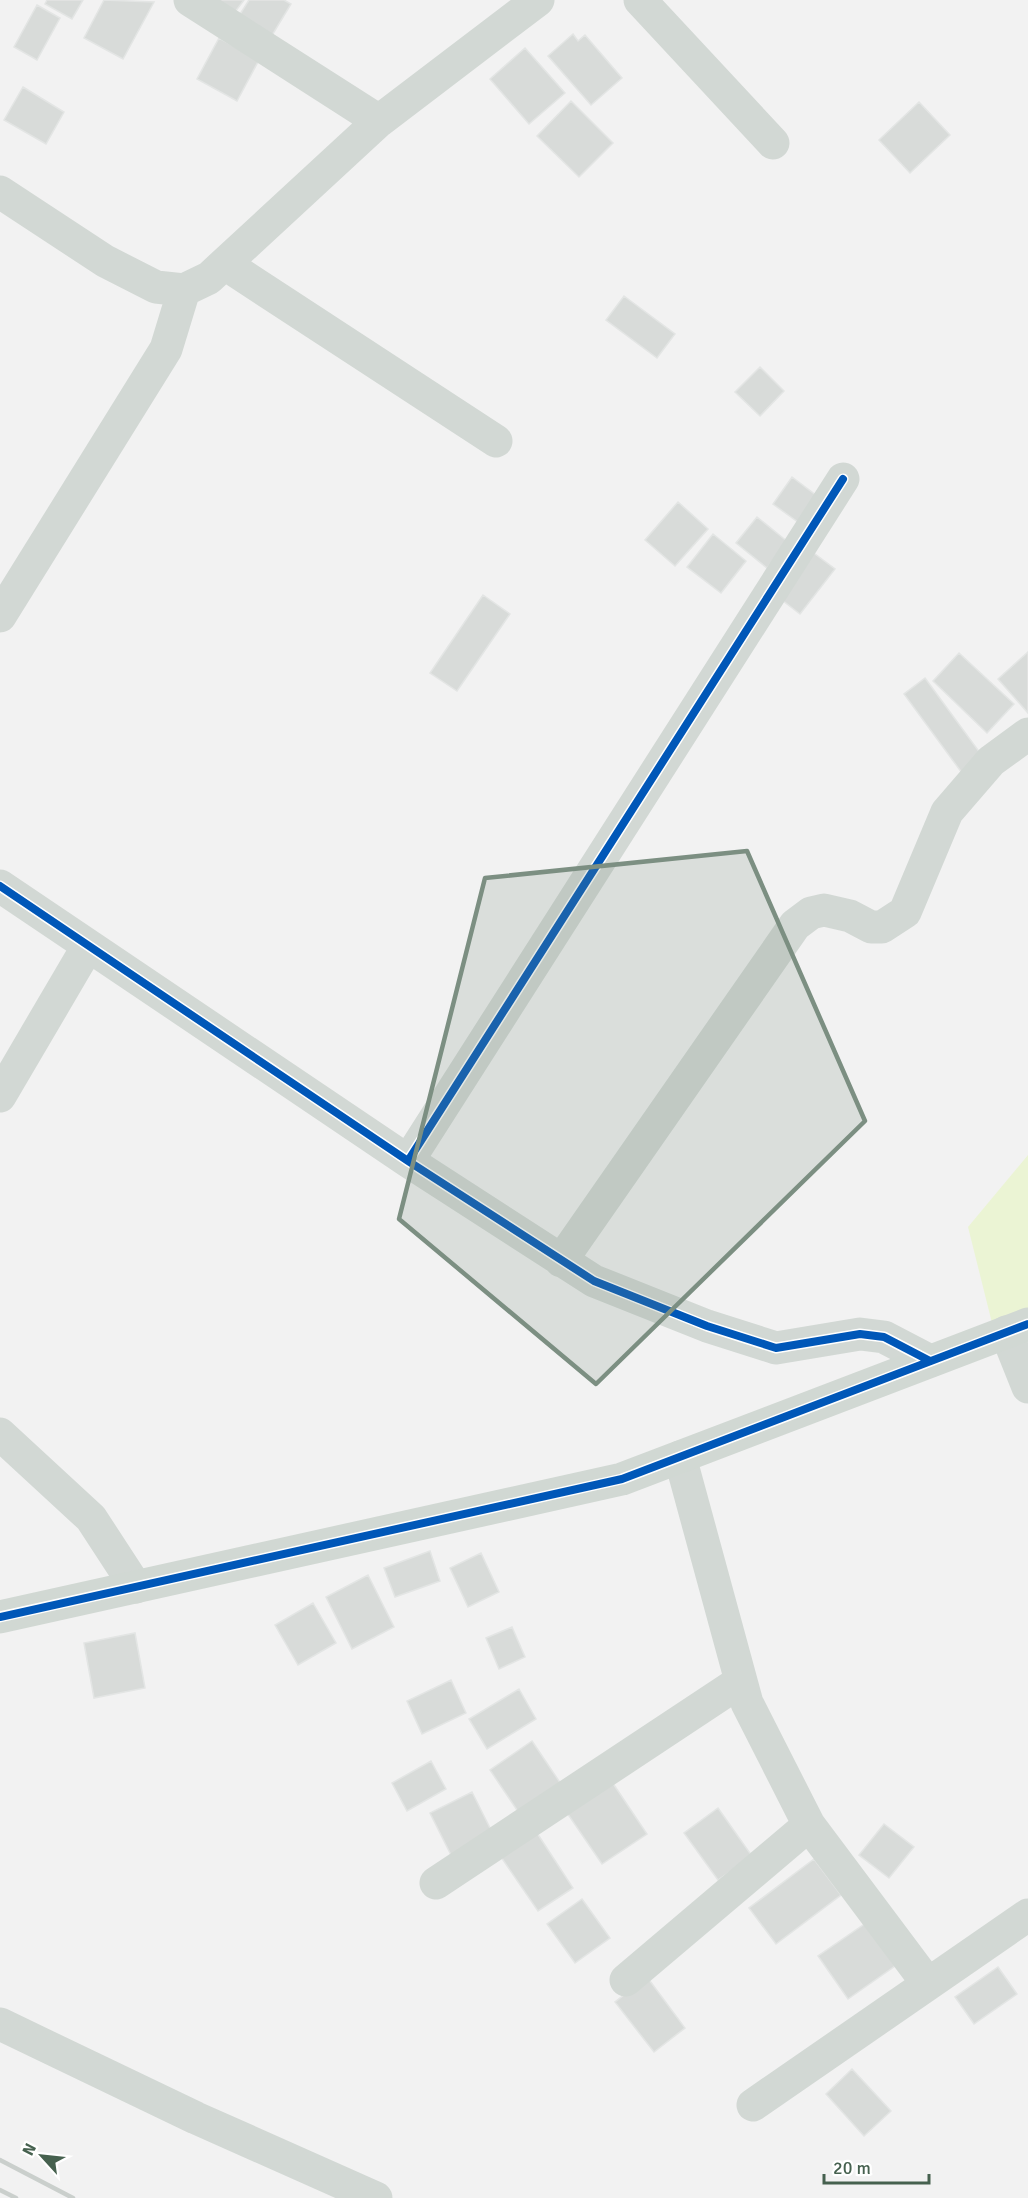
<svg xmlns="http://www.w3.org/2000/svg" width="1028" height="2198" viewBox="0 0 1028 2198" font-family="Signika,sans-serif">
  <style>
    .green { fill: #ebf4d4 }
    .building { fill: #d8dbd9; stroke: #e3e5e4; stroke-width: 1.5 }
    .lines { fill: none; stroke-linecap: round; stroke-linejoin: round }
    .street { stroke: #d2d8d4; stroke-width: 33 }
    .secondary { stroke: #d1d8d3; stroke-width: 33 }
    .rail { stroke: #cacfcc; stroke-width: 4.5 }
    .cycleway-casing { stroke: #fff; stroke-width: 11 }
    .cycleway { stroke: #0057b8; stroke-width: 8 }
    .marked { fill: #7c8f82; fill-opacity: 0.2; stroke: #7c8f82; stroke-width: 4.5; stroke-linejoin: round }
  </style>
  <rect width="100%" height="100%" fill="#f2f2f2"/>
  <path class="green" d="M1028,1155v154l-36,14 -24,-96z"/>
  <path class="building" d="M47,0h36l-11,19 -27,-15z
    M104,0l50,2 -31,57 -39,-21z
    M205,0h39l-15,20z
    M249,0h35l7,4 -23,38 -33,-20z
    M37,5l23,13 -23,42 -23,-13z
    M573,34l5,7 7,-6 37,43 -31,27 -43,-49z
    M219,38l40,22 -22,41 -40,-22z
    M525,48l40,45 -36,31 -39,-45z
    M23,87l41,25 -18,32 -42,-24z
    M571,101l42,42 -34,34 -42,-41z
    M919,102l31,33 -40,38 -31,-33z
    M624,296l51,38 -18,24 -51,-38z
    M760,367l24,24 -24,25 -25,-24z
    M792,477l29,22 -19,26 -29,-21z
    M678,502l30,27 -33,37 -30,-26z
    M757,517l31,25 -21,26 -31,-25z
    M713,534l33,27 -25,32 -34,-26z
    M807,548l28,21 -35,45 -27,-21z
    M483,595l27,19 -53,77 -27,-18z
    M1028,652v61l-30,-34z
    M959,653l55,51 -27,29 -54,-52z
    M925,678l61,83 -21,16 -61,-83z
    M430,1551l10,30 -45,16 -11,-29z
    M481,1553l18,39 -31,15 -18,-39z
    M368,1575l26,52 -42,22 -26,-52z
    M313,1603l23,40 -38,22 -23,-40z
    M512,1627l13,30 -26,12 -13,-31z
    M135,1633l10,55 -51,10 -10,-55z
    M451,1680l15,33 -44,21 -15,-33z
    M519,1689l17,30 -49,30 -18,-30z
    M532,1741l29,43 -42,29 -29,-43z
    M431,1761l15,28 -39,22 -15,-28z
    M610,1779l37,55 -45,30 -37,-54z
    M472,1792l21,42 -42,21 -21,-42z
    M718,1808l34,48 -34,24 -34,-47z
    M884,1824l30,23 -25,31 -30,-23z
    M537,1833l36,55 -35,23 -37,-54z
    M814,1859l27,36 -65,49 -27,-36z
    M582,1899l28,39 -35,25 -28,-39z
    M866,1923l29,43 -47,33 -30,-43z
    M998,1967l19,27 -43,30 -19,-27z
    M647,1977l38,51 -31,24 -39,-50z
    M852,2069l39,42 -27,25 -38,-42z"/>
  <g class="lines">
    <path class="street" d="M190,0l189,121
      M640,0l133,143
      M0,192l105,69 51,26 28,3 25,-12 170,-157 159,-121
      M225,264l271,177
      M0,616l166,-267 18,-59
      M0,886l408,275 186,120 113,45 69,22 84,-14 24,3 46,24
      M0,1096l88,-150
      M408,1161l435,-682
      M561,1261l234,-336 16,-12 13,-3 26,6 21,11h11l23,-15 42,-100 44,-51 37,-27
      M1006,1332l22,55
      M0,1434l91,84 45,69
      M680,1457l67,246 62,122 119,159
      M436,1883l305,-202
      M626,1980l183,-155
      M0,2024l196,94 180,80
      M753,2105l275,-190"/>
    <path class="secondary" d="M0,1617l622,-138 406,-155"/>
    <path class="rail" d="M0,2160l73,38
      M0,2190l16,8"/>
    <g class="cycleway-casing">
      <path id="cycleway" d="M0,886l408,275 186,120 113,45 69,22 84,-14 24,3 46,24
        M408,1161l435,-682
        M0,1617l622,-138 406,-155"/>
    </g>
    <use href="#cycleway" class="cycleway"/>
  </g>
  <path class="marked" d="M747,851l118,270 -269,263 -197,-165 86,-341z"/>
  <g transform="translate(42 2156) rotate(297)" stroke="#ffffff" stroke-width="4.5" paint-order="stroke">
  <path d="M0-4.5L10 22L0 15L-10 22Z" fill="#46614f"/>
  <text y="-9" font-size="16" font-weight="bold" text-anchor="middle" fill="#46614f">N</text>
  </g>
  <path d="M824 2174v9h105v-9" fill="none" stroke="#46614f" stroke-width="3"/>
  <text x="833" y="2174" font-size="18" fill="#46614f" stroke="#ffffff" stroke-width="4.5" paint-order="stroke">20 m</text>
</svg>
